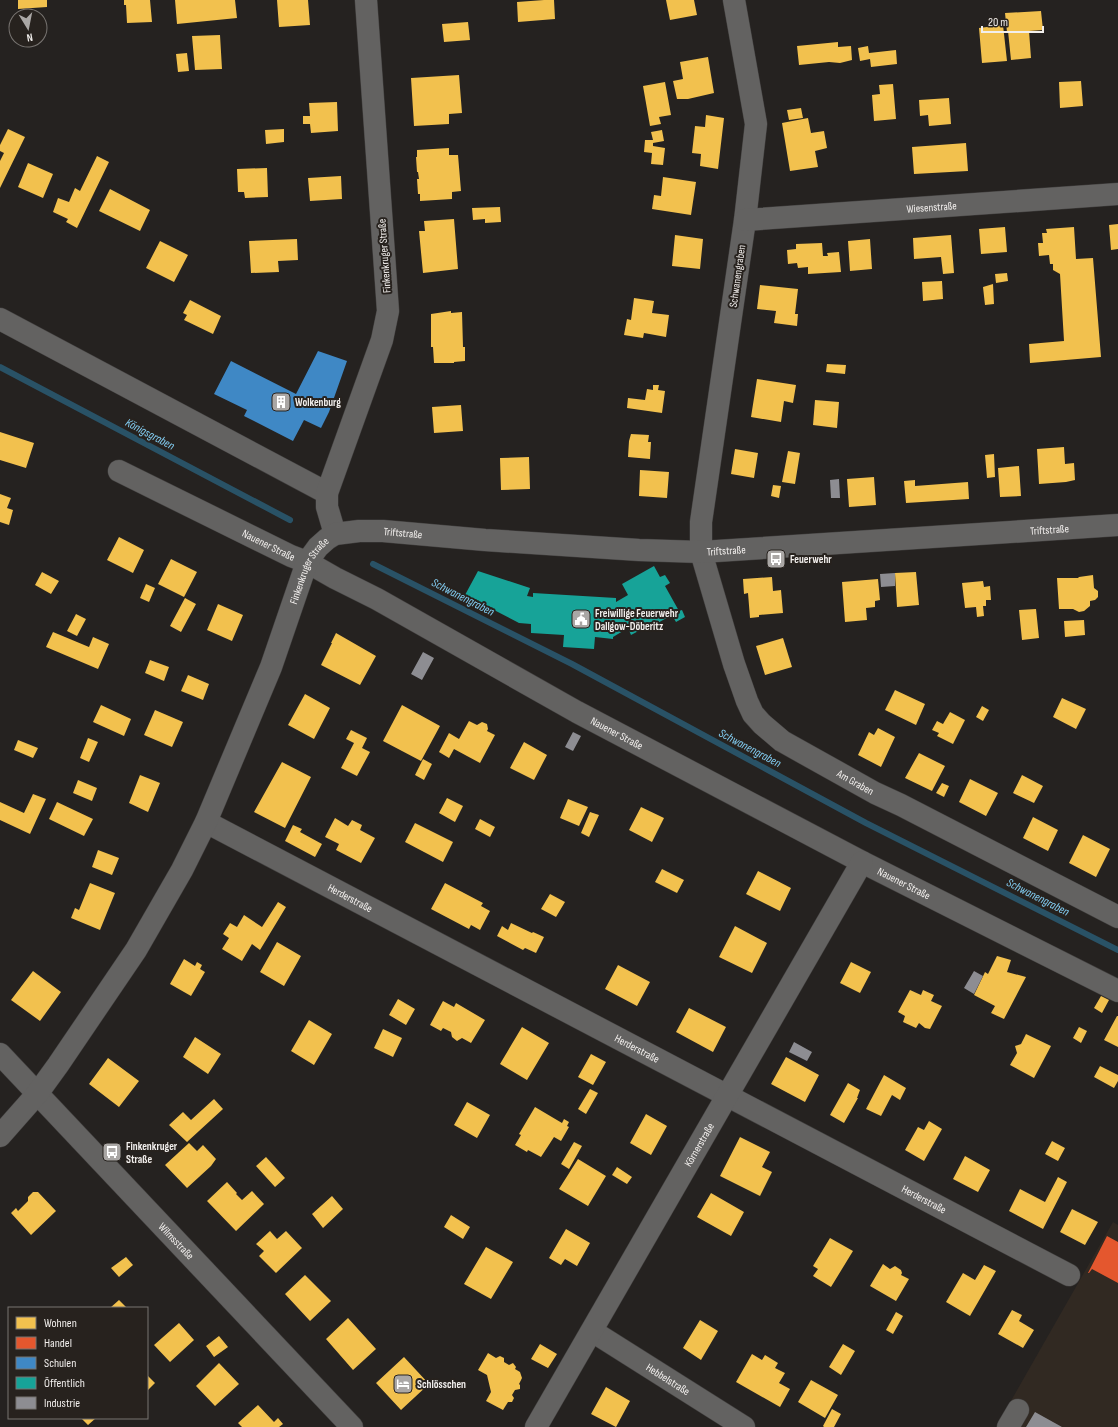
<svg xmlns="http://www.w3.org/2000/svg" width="1118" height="1427" viewBox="0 0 1118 1427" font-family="'Sofia Sans Condensed',sans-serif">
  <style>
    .built { fill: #312922 }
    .homes { fill: #f2c14e }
    .shops { fill: #e4572e }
    .schools { fill: #3f88c5 }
    .public { fill: #17a398 }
    .industry { fill: #8d8d92 }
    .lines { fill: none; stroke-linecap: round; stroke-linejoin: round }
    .stream { stroke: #295266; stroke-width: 6 }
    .minor-casing { stroke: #413f3e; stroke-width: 23 }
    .minor { stroke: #636261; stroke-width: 22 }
    .labels { text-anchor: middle; stroke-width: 4; stroke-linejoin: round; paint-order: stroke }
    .street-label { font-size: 11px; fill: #f2efed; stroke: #27221e }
    .poi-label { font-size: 11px; font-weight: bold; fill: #f2efed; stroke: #27221e; text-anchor: start }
    .water-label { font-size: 12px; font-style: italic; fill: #82cdf3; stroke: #27221e }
  </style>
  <rect width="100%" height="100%" fill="#252220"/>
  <path class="built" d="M1113,1222l5,3v202h-122z"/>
  <path class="homes" d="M18,0h29v7l-29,2z
    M124,0h26l2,22 -25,1 -1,-18h-2z
    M175,0h60l2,18 -60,6z
    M277,0h31l2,25 -31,2z
    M544,0h10l1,19 -37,3 -1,-20z
    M666,0h28l3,15 -27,5z
    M1041,11l2,19 -14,1 2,27 -20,2 -3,-29 -1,1 -2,-19z
    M468,22l2,18 -26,2 -2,-18z
    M1003,25l4,36 -25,2 -3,-35z
    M220,35l2,34 -27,1 -3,-34z
    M838,42v5l13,-1 1,14 -12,3 -11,-1 -30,3 -2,-19z
    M868,46l1,7 27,-3 1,14 -26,3 -1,-8 -10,2 -2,-13z
    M187,53l2,18 -11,1 -2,-18z
    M708,57l6,36 -26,6h-11l-4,-18 10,-2 -3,-17z
    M459,75l3,38 -13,1v10l-35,2 -3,-48z
    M1081,81l2,25 -23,2 -1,-26z
    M665,82l6,33 -12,2 2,7 -11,2 -7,-40z
    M893,84l3,35 -22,2 -2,-26 8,-1 -1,-9z
    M949,98l2,26 -22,2 -1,-11 -8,1 -1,-16z
    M337,102l1,29 -27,2 -1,-9h-7v-8h7l-1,-13z
    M801,108l2,10 -14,2 -2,-10z
    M706,115l18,3 -6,51 -18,-3 1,-12 -9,-1 3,-27 10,1z
    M808,118l3,15 13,-2 3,17 -12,3 3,16 -28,4 -8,-48z
    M8,129l17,8 -25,51v-27l4,-8 -4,-2v-6z
    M284,129v13l-18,2 -1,-14z
    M662,130l2,11 -11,2v3l12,2 -2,17 -12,-1 1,-11 -8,-1 1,-12h8l-2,-8z
    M966,143l2,28 -54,3 -2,-27z
    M449,148v7h9l3,36 -9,1v7l-32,2v-7h-2l-1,-15h2l-1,-7h-1l-1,-15h1v-7z
    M97,156l12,6 -32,66 -11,-6 2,-3 -15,-7 5,-14 11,4 6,-14 5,3z
    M28,163l25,11 -10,24 -25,-11z
    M267,168l1,29 -23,1 -1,-6h-6l-1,-23z
    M341,176l1,23 -32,2 -2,-23z
    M663,177l33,5 -5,33 -39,-6 2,-14 7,1z
    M110,189l40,21 -10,21 -41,-20z
    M500,207l1,15 -16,1v-4l-12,1 -1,-12z
    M454,219l4,50 -35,4 -4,-42h6l-1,-10z
    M1118,224v25l-7,1 -2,-25z
    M1005,227l2,25 -26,2 -2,-25z
    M1074,227l2,32 17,-1 8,99 -71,6 -1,-19 35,-3 -4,-67 -7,-4v-6h-3l-1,-9 -10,1 -1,-13h5l-1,-10h5l-1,-4z
    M675,235l28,4 -3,30 -28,-3z
    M951,235l3,38 -11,1 -2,-17 -27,2 -1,-21z
    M297,239l1,21 -20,1 1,11 -28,1 -2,-32z
    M870,239l2,30 -22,2 -2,-30z
    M160,241l28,14 -14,27 -28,-14z
    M822,243l1,13h5l-1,-3 12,-1 2,20 -33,2v-7l-10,1 -1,-5 -9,1 -1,-14 9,-1v-5z
    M1007,273l1,8 -12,2 -1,-9z
    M942,281l1,18 -20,2 -1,-19z
    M993,284l1,20 -9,1 -2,-18z
    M760,285l38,4 -3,25h3l-1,12 -23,-3 2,-12 -19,-2z
    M634,298l20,3 -2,12 17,2 -3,22 -22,-4 -1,5 -19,-3 3,-16 4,1z
    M190,300l31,16 -8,18 -29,-14 3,-5 -4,-2z
    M451,311v2l11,-1 1,35h2v14l-11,1v1h-20l-1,-16h-2v-33z
    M827,364l19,1 -1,9 -19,-2z
    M757,379l39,6 -3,18 -9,-2 -3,21 -30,-5z
    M653,385h6l-1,5 7,1 -3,22 -35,-5 1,-10 17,2 2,-11 6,1z
    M815,400l24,2 -2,26 -24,-3z
    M461,405l2,26 -29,2 -2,-26z
    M0,432l34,11 -8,25 -26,-8z
    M631,434l18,1 -1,7h3l-1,17 -22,-2 1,-16z
    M1064,447l1,17 9,-1 1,17 -9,2 -27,2 -2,-35z
    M735,449l23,4 -4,25 -23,-4z
    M788,451l12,2 -5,31 -13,-2z
    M994,454l1,23 -8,1 -2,-23z
    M529,457l1,32 -29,1 -1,-32z
    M1019,466l2,30 -21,1 -2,-29z
    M640,470l29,2 -2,26 -28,-2z
    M874,477l2,28 -27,2 -2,-28z
    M915,480v6l53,-4 1,17 -63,4 -2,-22z
    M773,485l8,1 -2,12 -8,-2z
    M0,494l11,4 -4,10 6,2 -4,15 -9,-3z
    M119,537l25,13 -11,23 -26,-13z
    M171,559l26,13 -13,25 -26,-13z
    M42,572l17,9 -8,13 -16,-9z
    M916,572l3,33 -22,2 -2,-34z
    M1093,575l1,13 4,3v6l-3,3 -5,1v5l-6,5 -5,1 -6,-3h-14l-2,-31h21l1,-1z
    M772,577l1,14 8,-1 2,23 -24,2v2l-9,1 -2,-25 -4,1 -1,-15z
    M878,579l2,21 -5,1v6l-9,1 1,12 -22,2 -3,-40z
    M983,581l1,6 6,-1 1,14h-5v6h-3l1,10 -7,1 -1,-10 -11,1 -3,-25z
    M146,584l9,4 -6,14 -9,-4z
    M185,598l11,6 -15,28 -11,-6z
    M218,604l25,11 -11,26 -25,-11z
    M1036,609l3,29 -17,2 -3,-30z
    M76,614l10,5 -9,17 -10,-5z
    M1084,620l1,15 -20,2 -1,-16z
    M53,632l36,15 4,-10 16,7 -11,25 -52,-22z
    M336,633l40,23 -16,29 -39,-20 11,-22h-1z
    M783,638l9,29 -27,8 -9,-29z
    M150,660l19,7 -5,14 -19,-8z
    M188,675l21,9 -6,16 -22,-9z
    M895,690l30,14 -9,21 -31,-15z
    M305,694l25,14 -16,31 -26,-14z
    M1062,698l24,11 -10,20 -23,-12z
    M101,705l30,14 -7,17 -31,-14z
    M402,705l38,21 -19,35 -38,-20z
    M982,706l7,4 -6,11 -7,-4z
    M155,710l28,12 -11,25 -28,-12z
    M950,712l15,8 -12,24 -16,-8 2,-3 -7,-3 5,-9 6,3z
    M469,721l8,4 5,-3 5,2 1,5 -1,2 8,4 -15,28 -26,-14 -5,9 -10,-6 10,-19 10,6z
    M878,728l17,9 -14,30 -23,-12 11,-23 5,3z
    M351,730l16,8 -5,10 8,4 -13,24 -16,-8 13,-25 -8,-4z
    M88,738l10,4 -9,20 -9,-4z
    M18,740l20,8 -5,10 -19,-8z
    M524,742l23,13 -13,25 -24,-12z
    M919,753l26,13 -13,25 -27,-13z
    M423,759l9,5 -8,16 -9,-5z
    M282,762l29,15 -26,51 -31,-16z
    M140,775l20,8 -12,29 -19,-9z
    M1022,775l21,11 -9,17 -21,-10z
    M970,779l28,14 -12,23 -27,-14z
    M78,780l19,8 -5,13 -19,-8z
    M942,783l7,3 -5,11 -8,-4z
    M33,794l13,5 -16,35 -30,-14v-18l24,11z
    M447,798l16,8 -8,16 -16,-9z
    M568,799l20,8 -9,19 -19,-8z
    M57,802l36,17 -9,17 -35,-17z
    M641,807l23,11 -12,24 -23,-12z
    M590,812l9,3 -10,22 -8,-4z
    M1033,817l25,13 -10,21 -25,-13z
    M335,818l13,8 4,-6 10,5 -2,5 15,8 -14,25 -25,-13 3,-6 -14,-7z
    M480,819l15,8 -5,10 -15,-8z
    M415,823l38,19 -10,20 -38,-20z
    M293,825l9,4 -2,3 22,12 -7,13 -30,-16z
    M1083,835l27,14 -14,28 -27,-14z
    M98,850l21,8 -7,17 -20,-8z
    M662,869l22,11 -7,13 -22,-11z
    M758,871l33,17 -11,23 -34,-17z
    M90,883l25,10 -15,37 -29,-12 4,-10 4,2z
    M445,883l38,20 -2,3 9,5 -10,19 -9,-5 -2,4 -38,-20z
    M550,894l15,8 -9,15 -15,-8z
    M278,902l8,5 -26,43 -8,-6 -10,17 -20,-12 7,-11 -6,-4 7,-11 7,4 7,-12 18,12z
    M511,923l21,10 1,-1 11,5 -8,16 -11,-5 -2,2 -26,-14 5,-10 6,4z
    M735,926l32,17 -15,30 -33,-16z
    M277,942l24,14 -17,30 -24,-14z
    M997,956l14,4 -4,12 19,5 -22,42 -13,-6 4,-7 -21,-11 11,-23 3,2z
    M184,959l11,7 2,-4 5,3 -2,4 5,3 -14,24 -21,-12z
    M851,962l20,10 -11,21 -20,-10z
    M618,965l32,17 -13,24 -32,-17z
    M33,971l28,21 -21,29 -29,-21z
    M910,990l11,5 2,-5 11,5 -3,6 11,5 -12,23 -5,-1 -6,-5 -3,5 -13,-6 2,-6 -7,-4z
    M1101,996l8,4 -7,13 -8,-5z
    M398,999l17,10 -9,16 -17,-10z
    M443,1001l11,6 2,-4 29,17 -14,23 -9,-5 -5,3 -5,-4 -1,-5 -8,-4 -2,3 -11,-6z
    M689,1008l37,19 -13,25 -37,-20z
    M1117,1016h1v31l-14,-7z
    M309,1020l23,14 -18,31 -23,-14z
    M522,1027l27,16 -22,37 -27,-16z
    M1079,1027l8,4 -6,12 -8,-5z
    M383,1029l19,9 -9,19 -19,-9z
    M1026,1034l25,12 -17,32 -24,-13 7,-12 -2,-7 6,-2z
    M195,1037l26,17 -13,20 -25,-17z
    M591,1054l15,8 -13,23 -15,-8z
    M786,1057l33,18 -14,27 -34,-18z
    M108,1058l31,23 -20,26 -30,-23z
    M1100,1066l18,9v6l-4,7 -20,-11z
    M884,1075l22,13 -6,12 -8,-5 -11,21 -15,-7z
    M848,1083l12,7 -3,8h1l-14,25 -14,-8z
    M590,1089l8,4 -12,21 -8,-5z
    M214,1099l9,10 -36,33 -18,-17 14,-13 8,8z
    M467,1102l23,13 -13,23 -23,-13z
    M535,1107l27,16 2,-4 5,3 -2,4 2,1 -8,14 -7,-4 -13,20 -13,-7 -1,2 -12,-7 6,-10 -2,-1z
    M646,1114l21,12 -16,29 -21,-12z
    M929,1121l13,8 -18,32 -19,-11 13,-23 6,3z
    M740,1137l30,15 -8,15 10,5 -12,24 -40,-20z
    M1052,1141l13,7 -7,13 -13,-7z
    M574,1142l8,4 -13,23 -8,-5z
    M189,1143l8,8 6,-6 13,14 -5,7 -24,22 -22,-23z
    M965,1156l25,14 -12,22 -25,-13z
    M266,1157l19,21 -10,9 -19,-21z
    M578,1159l28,17 -18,30 -29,-17z
    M617,1167l15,10 -5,7 -15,-9z
    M1058,1177l9,5 -24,47 -34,-18 11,-22 25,13z
    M227,1182l10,11 -1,1 6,6 10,-9 12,13 -28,27 -29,-30z
    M33,1192h5l18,19 -25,24 -20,-22 5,-5 2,3 10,-10v-4z
    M711,1193l33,19 -13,24 -34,-19z
    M332,1196l11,13 -20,19 -11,-14z
    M1072,1209l26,13 -13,23 -25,-13z
    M451,1215l19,12 -7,12 -19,-12z
    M566,1229l24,14 -13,23 -12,-7 -4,6 -12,-7z
    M270,1231l7,8 9,-8 16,17 -26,25 -17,-17 5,-5 -8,-7z
    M830,1238l23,13 -22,36 -18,-11 5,-7 -5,-3z
    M486,1247l27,15 -22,37 -27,-15z
    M126,1257l7,8 -14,12 -8,-9z
    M883,1264l7,5 5,-3 6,4 1,3 -1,2 8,4 -13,22 -26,-15z
    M984,1265l12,6 -26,45 -24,-14 17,-29 12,7z
    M305,1275l26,26 -21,20 -25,-27z
    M119,1300l8,8h-17z
    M1012,1310l10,5 -3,6 15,9 -11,18 -25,-14z
    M896,1312l7,4 -10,18 -7,-4z
    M348,1318l28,31 -23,21 -27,-31z
    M700,1320l18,11 -17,29 -18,-12z
    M179,1323l15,17 -24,22 -16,-17z
    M219,1336l9,11 -14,10 -8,-11z
    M540,1344l17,10 -9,14 -17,-9z
    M843,1344l12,7 -14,24 -12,-8z
    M488,1353l8,5 4,-2 4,2v4l5,3 4,-2 3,4 -1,2 5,3 2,6 -3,6 1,1v4l-5,1 -3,5 2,3 -2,4h-4l-5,8 -17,-9 5,-9 -4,-17 -9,-5z
    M752,1354l10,6 3,-5 13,8 -3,5 10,5 -6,10 11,6 -10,18 -44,-25z
    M404,1357l25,27 -28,26 -25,-27z
    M219,1363l20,21 -24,22 -19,-20z
    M147,1375l8,8 -8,8z
    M811,1380l27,15 -13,23 -27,-16z
    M606,1387l24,14 -14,26 -25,-13z
    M258,1405l16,17 4,-4 5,6 -4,3h-37l-4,-4z
    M832,1409l9,5 -7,13h-10l-1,-1z
    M81,1418h15l-8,7z"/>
  <path class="shops" d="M1107,1236l11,6v41l-26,-14 -3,4h-1z"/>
  <path class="schools" d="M318,351l29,10 -18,51 -8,16 -17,-8 -11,21 -49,-25 3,-6 -33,-16 17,-33 65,33z"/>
  <path class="public" d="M654,566l6,11 5,-2 5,8 -5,3 14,25 3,-1 3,7 -9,5 -4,-7 -25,14 -1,-2 -15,8 -3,-7 -15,9v2l-18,-2 -1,12 -31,-2 1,-12 -33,-2v-9l-12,-1 -54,-28 13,-24 52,17 -3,8 6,1v-4l83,5v4l12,-7 -6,-11z"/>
  <path class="industry" d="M839,479l1,19h-9l-1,-18z
    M895,573v13l-14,1 -1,-13z
    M423,652l11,6 -12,22 -11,-6z
    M573,732l8,4 -8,15 -8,-4z
    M974,971l9,5 -9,18 -10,-6z
    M794,1042l18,10 -5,9 -18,-9z
    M1035,1412l27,15h-36z"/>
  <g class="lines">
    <path class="stream" d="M0,367l290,153
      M373,564l199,100 294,159 252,127"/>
    <g class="minor-casing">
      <g id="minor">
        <path id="s1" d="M734,0l22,124 -11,96 -44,302v30l33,112 13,37 6,13 9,10 20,17 93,52 26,12 217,112"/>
        <path id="s2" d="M745,220l373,-26"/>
        <path d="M0,319l327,174"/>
        <path id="s3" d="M119,471l172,85 16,6 28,16 42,21 200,113 285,150 256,129"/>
        <path d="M335,534l-8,-27v-14l55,-153 6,-29 -22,-311"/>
        <path id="s4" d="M206,822l863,453"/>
        <path id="s5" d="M0,1054l352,373"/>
        <path id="s6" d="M0,1136l37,-42 21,-29 78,-115 46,-80 24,-48 65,-155 36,-105 11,-15 9,-8 8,-5 24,-3h24l102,9 154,10 62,2 417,-27"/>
        <path id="s7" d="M592,1331l152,96"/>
        <path id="s8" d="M536,1427l326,-565"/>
        <path d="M1008,1427l10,-17"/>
      </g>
    </g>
    <use href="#minor" class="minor"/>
  </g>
  <defs>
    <g id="building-square" transform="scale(1)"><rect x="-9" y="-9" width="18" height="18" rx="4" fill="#aaa7a5" stroke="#27221e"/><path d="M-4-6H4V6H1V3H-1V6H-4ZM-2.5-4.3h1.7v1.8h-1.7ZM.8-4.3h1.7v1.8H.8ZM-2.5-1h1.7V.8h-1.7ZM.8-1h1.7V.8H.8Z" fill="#fff"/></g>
    <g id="bus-square" transform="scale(1)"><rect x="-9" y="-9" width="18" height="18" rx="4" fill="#aaa7a5" stroke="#27221e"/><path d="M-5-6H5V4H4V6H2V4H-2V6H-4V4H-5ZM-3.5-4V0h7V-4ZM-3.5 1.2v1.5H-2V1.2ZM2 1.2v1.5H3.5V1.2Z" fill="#fff"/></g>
    <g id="civic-square" transform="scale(1)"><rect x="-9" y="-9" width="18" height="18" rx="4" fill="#aaa7a5" stroke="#27221e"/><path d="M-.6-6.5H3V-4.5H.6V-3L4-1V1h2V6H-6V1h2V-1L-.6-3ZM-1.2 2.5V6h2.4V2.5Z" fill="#fff"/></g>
    <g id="hotel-square" transform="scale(1)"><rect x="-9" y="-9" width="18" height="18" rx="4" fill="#aaa7a5" stroke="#27221e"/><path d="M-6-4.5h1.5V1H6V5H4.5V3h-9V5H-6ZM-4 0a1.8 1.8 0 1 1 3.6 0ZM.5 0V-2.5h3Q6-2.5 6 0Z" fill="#fff"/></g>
  </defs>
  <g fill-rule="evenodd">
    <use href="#building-square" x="281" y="402"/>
    <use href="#bus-square" x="776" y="559"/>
    <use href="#civic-square" x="581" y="619"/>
    <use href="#bus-square" x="112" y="1152"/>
    <use href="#hotel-square" x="403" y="1384"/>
  </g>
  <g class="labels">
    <g class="street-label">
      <text dy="4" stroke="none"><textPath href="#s2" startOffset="187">Wiesenstraße</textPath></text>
      <text transform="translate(384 256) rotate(-94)" y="4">Finkenkruger Straße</text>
      <text transform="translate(737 276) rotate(-82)" y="4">Schwanengraben</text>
      <text dy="4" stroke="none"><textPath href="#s6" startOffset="1412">Triftstraße</textPath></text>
      <text dy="4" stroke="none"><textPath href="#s6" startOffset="764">Triftstraße</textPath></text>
      <text dy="4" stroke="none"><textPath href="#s3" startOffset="167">Nauener Straße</textPath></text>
      <text dy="4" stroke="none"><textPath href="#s6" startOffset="1088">Triftstraße</textPath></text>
      <text dy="4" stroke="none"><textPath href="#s6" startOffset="649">Finkenkruger Straße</textPath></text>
      <text dy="4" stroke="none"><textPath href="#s3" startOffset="563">Nauener Straße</textPath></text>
      <text dy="4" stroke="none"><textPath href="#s1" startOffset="852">Am Graben</textPath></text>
      <text dy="4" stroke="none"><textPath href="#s3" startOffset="887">Nauener Straße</textPath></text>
      <text dy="4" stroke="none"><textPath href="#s4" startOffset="163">Herderstraße</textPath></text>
      <text dy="4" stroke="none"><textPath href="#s4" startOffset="487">Herderstraße</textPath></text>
      <text dy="4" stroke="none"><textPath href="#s8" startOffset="326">Körnerstraße</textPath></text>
      <text dy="4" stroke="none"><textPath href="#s4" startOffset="811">Herderstraße</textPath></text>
      <text dy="4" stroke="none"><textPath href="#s5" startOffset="257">Wilmsstraße</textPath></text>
      <text dy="4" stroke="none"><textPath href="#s7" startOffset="90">Hebbelstraße</textPath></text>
    </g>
    <g class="poi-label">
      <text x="295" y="406">Wolkenburg</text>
      <text x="790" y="563">Feuerwehr</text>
      <text x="595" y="617">Freiwillige Feuerwehr<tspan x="595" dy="13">Dallgow-Döberitz</tspan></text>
      <text x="126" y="1150">Finkenkruger<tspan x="126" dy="13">Straße</tspan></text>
      <text x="417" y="1388">Schlösschen</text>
    </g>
    <g class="water-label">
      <text transform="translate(150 434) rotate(28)" y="4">Königsgraben</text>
      <text transform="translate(463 597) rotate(27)" y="4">Schwanengraben</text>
      <text transform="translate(750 748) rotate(28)" y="4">Schwanengraben</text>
      <text transform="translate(1038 897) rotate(27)" y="4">Schwanengraben</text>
    </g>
  </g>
  <rect x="8" y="1307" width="140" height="112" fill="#27221e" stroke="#787471"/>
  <rect x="16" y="1317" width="20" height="12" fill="#f2c14e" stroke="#787471"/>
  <text x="44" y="1327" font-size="12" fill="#f2efed">Wohnen</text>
  <rect x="16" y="1337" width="20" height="12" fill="#e4572e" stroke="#787471"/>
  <text x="44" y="1347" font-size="12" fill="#f2efed">Handel</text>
  <rect x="16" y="1357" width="20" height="12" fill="#3f88c5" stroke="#787471"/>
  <text x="44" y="1367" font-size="12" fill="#f2efed">Schulen</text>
  <rect x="16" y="1377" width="20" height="12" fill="#17a398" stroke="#787471"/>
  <text x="44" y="1387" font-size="12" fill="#f2efed">Öffentlich</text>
  <rect x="16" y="1397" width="20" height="12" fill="#8d8d92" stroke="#787471"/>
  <text x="44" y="1407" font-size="12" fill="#f2efed">Industrie</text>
  <g transform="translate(28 28) rotate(170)"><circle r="19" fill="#27221e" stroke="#787471"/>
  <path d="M0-3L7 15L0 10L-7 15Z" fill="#aaa7a5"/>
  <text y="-6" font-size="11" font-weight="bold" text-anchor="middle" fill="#f2efed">N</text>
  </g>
  <path d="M982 26v6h61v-6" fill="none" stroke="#f2efed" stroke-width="2"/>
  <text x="988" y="26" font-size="12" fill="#f2efed" stroke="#27221e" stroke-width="3" paint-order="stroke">20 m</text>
</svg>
